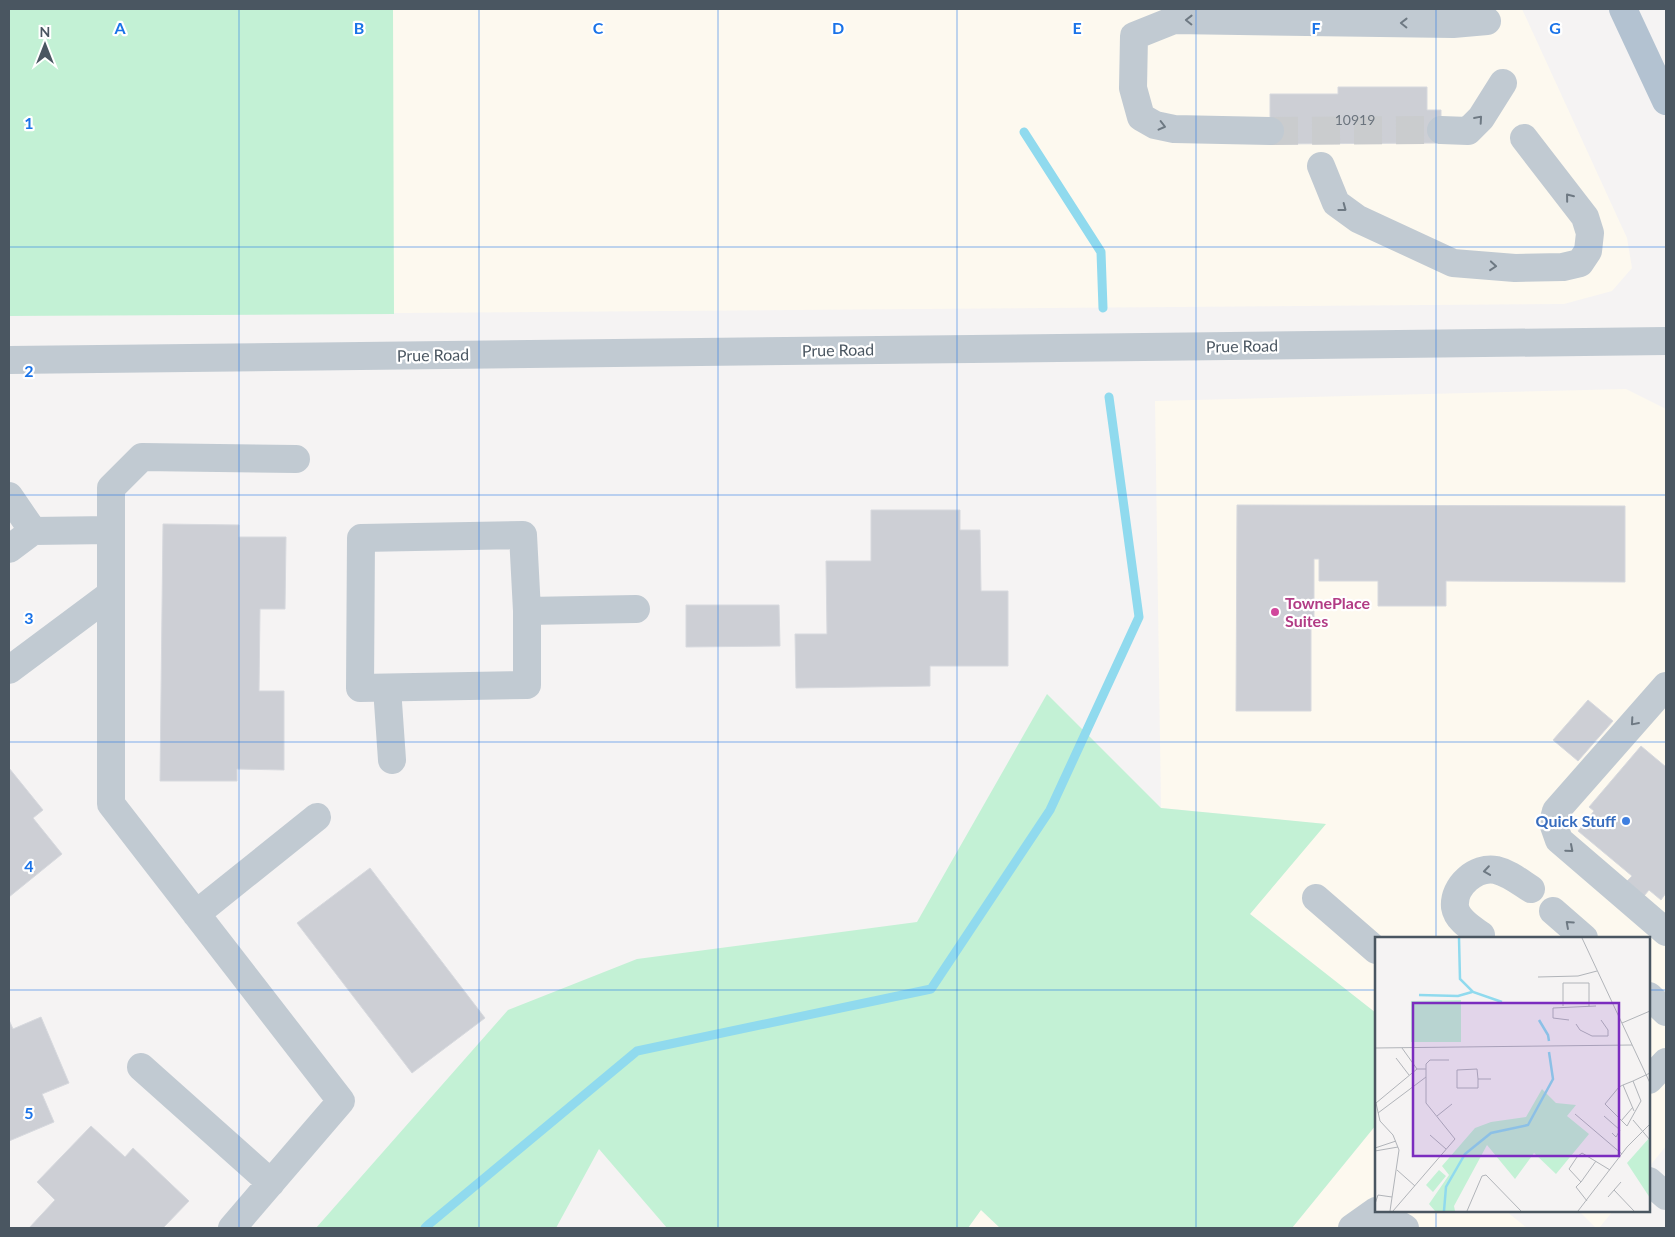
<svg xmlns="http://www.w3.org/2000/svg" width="1675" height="1237" viewBox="0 0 1675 1237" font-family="Lato,sans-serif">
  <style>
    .commercial { fill: #fdf9ef }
    .green { fill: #c3f1d5 }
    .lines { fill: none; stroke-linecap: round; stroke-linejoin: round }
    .stream { stroke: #90daee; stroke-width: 9 }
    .building { fill: #cdcfd5; stroke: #d7d9de }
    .minor-tunnel { stroke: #caccce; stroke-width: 28; stroke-dasharray: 28 14; stroke-linecap: butt }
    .minor { stroke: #c1cad2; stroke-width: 28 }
    .major { stroke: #b3c2d1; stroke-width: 28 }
    .oneway { stroke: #6e7983 }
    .grid { fill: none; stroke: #1a73e8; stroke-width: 1; stroke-opacity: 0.55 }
    .hotel-dot { fill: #d1479c; stroke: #fff; stroke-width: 2 }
    .shop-dot { fill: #3f7fe0; stroke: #fff; stroke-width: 2 }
    .labels { text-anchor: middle; stroke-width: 4.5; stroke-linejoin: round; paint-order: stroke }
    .number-label { font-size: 14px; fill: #6b747e }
    .street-label { font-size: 16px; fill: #4a5661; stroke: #fff }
    .hotel-label { font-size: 16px; font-weight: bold; fill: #b23c85; stroke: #fff; text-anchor: start }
    .shop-label { font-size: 16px; font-weight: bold; fill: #366cbe; stroke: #fff; text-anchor: end }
    .inset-river { fill: none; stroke: #90daee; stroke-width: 2.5 }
    .inset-road { fill: none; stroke: #b1b4b9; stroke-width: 1 }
    .view { fill: #7b2cbf; fill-opacity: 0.15; stroke: #7b2cbf; stroke-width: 2.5 }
    .inset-edge { fill: none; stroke: #4a5661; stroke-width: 2.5 }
    .grid-label { font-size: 16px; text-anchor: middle; font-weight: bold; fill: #1a73e8; stroke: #fff; stroke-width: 4.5; stroke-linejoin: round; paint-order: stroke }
  </style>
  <rect width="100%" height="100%" fill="#f5f3f3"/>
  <path class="commercial" d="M9,9h1513l105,229 5,30 -20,23 -48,13 -1555,12z
    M1626,389l40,20v737l-17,21v-229h-273v75l-126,-99 75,-90 -164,-16 -6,-407z
    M1376,1125v86h130l21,17h-235z
    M981,1210l19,18h-32z
    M1579,1211h34l-14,17h-3z"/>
  <path class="green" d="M9,9h384l1,305 -385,2z
    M1047,694l114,114 165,16 -76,90 126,99v112l-84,103h-292l-19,-18 -13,18h-301l-68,-79 -43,79h-240l192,-218 129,-51 280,-37z"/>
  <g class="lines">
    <path class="stream" d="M1024,132l77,120 2,56
      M425,1228l3,-3 209,-174 294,-62 119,-179 89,-193 -30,-220"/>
  </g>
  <path class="building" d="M1338,87h89v23h14v33l-171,1v-50h68z
    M1237,505l388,1v76l-179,-1v25h-68v-25h-59v-22h-5v58h-3v94h-75z
    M871,510h89v20h20l1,61h27v75h-78v20l-134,2 -1,-54h32l-1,-73h45z
    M163,524l76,1v12h47l-1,72h-25l-1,82h25v79l-47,-1v12h-77z
    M686,605h93l1,41 -94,1z
    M1588,700l25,21 -35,40 -25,-21z
    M1641,746l25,21v126l-5,7 -12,-10 -5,6 -17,-15 5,-5 -54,-45 16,-20 -5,-4z
    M9,768l34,42 -10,8 29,36 -53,43z
    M370,868l115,150 -73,55 -115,-150z
    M41,1017l28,66 -27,11 12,28 -45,19v-121l4,9z
    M91,1126l34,31 8,-9 56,53 -26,27h-134l26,-28 -18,-18z"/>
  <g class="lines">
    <path class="minor-tunnel" d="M1270,131l171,-1"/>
    <path class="minor" d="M1441,130l27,1 13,-13 22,-35
      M1270,131l-96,-2 -19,-4 -14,-8 -8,-29 1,-52 40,-16 279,4 34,-3
      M1321,166l15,37 22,16 95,44 62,5 48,-1 17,-4 8,-12 2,-18 -5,-16 -61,-79
      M9,360l1657,-19
      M9,496l24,35
      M9,549l24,-18 78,-1
      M527,611v74l-167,3 1,-150 162,-3 4,76 109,-2
      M9,670l102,-76
      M1666,686l-110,125 -3,12 6,17 107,92
      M387,688l5,72
      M1316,898l60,52
      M1553,911l31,27
      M196,914l121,-97
      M1481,935c-10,-7 -24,-15 -26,-28 -2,-21 21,-41 41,-37 13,3 24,12 35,19
      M1649,996l17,16
      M141,1067l130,116
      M1649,1080l17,-18
      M1649,1181l17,15
      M232,1228l109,-127 -230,-297v-316l31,-31 154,2
      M1352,1228l24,-17 29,17"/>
    <path class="major" d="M1623,9l43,92"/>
  </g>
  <defs><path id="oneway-chevron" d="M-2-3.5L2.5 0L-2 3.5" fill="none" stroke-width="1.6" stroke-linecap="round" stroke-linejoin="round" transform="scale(1.25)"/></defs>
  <g class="oneway">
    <use href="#oneway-chevron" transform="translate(1189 20) rotate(-179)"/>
    <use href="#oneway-chevron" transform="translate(1404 23) rotate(-179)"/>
    <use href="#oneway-chevron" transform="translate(1479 119) rotate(-49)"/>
    <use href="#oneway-chevron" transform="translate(1162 126) rotate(14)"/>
    <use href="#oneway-chevron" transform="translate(1569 197) rotate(-129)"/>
    <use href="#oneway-chevron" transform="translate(1343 208) rotate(37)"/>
    <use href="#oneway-chevron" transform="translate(1493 266) rotate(5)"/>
    <use href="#oneway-chevron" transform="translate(1634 722) rotate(131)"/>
    <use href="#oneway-chevron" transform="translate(1570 849) rotate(41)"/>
    <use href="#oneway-chevron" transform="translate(1487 871) rotate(172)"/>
    <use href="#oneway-chevron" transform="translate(1569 924) rotate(-138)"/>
  </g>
  <path class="grid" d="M239,9v1219M479,9v1219M718,9v1219M957,9v1219M1196,9v1219M1436,9v929M9,247h1657M9,495h1657M9,742h1657M9,990h1367M1649,990h17M1436,1211v17"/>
  <circle class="hotel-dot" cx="1275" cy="612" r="5"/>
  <circle class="shop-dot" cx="1626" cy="821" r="5"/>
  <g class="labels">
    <g class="number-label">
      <text x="1355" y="125">10919</text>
    </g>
    <g class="street-label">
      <text transform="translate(1242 346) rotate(-1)" y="6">Prue Road</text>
      <text transform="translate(838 350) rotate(-1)" y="6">Prue Road</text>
      <text transform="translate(433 355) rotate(-1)" y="6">Prue Road</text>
    </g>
    <g class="hotel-label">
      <text x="1285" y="609">TownePlace<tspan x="1285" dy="18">Suites</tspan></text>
    </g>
    <g class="shop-label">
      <text x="1616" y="827">Quick Stuff</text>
    </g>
  </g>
  <g transform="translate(1375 937)">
    <rect width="275" height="275" fill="#f5f3f3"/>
    <path d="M86,63v42h-50v-41zM167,152l14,14 20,2 -9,11 22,18 -33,40 -22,-21 -19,26 -28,-34 -33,61 1,5h-20l-6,-7 20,-29 -7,-9 33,-38 16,-6 35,-5zM275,200v61l-23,-35zM64,233l7,6 -13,16 -7,-7z" fill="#c3f1d5"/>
    <path class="inset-river" d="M84,1l1,41 13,13 29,10M44,58l39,1 14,-4M164,83l9,15 1,6M69,274l2,-24 19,-33 26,-21 37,-8 25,-46 -4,-27"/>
    <path class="inset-road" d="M207,1l68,145M163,40l40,-1 19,-5M188,69v-23h26v23M194,83l-16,-2v-10l43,-2M247,86l28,-12M201,87l4,6 12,6h16v-6l-7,-10M0,111l257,-3M27,111l15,21M21,121l13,17M103,142v9h-21v-18l20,-1 1,10h13M258,144l8,20 -14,25 -22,-22 14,-17 4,-2 10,-4 17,-8M248,148l11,26M3,176l48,-36M200,177l47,40M62,179l15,-12M229,179l16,14 -4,7 -4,-4M258,183l17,20M246,184l12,-14M55,198l16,14M0,211l21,-7M0,214l23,-4M22,233l18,16M206,245l15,-21M239,253l20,21M233,260l13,-15M212,264l-11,-14 5,-5 -12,-13 8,-12 5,-4 28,17M0,267l3,-9 14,2M15,274l9,-61 -6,-15 -13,-14 -4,-18 41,-34h9M18,274l62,-72 -29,-36v-39l4,-4h19M92,274l15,-35 4,-1 35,36M203,274l49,-64 23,-23"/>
    <path class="view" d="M38,66h206v153h-206z"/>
    <rect width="275" height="275" class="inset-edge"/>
  </g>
  <g class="grid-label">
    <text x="120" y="34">A</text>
    <text x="359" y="34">B</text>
    <text x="598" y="34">C</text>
    <text x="838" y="34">D</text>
    <text x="1077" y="34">E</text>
    <text x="1316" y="34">F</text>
    <text x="1555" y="34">G</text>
    <text x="29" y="129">1</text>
    <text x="29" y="377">2</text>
    <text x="29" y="624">3</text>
    <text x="29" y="872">4</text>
    <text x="29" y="1119">5</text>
  </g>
  <rect width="1675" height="1237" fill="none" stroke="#4a5661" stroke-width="20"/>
  <g transform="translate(45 45)" stroke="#ffffff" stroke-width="4" paint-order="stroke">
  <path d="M0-4L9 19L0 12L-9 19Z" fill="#4a5661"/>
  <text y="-8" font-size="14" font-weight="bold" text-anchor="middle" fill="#4a5661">N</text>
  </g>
</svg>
